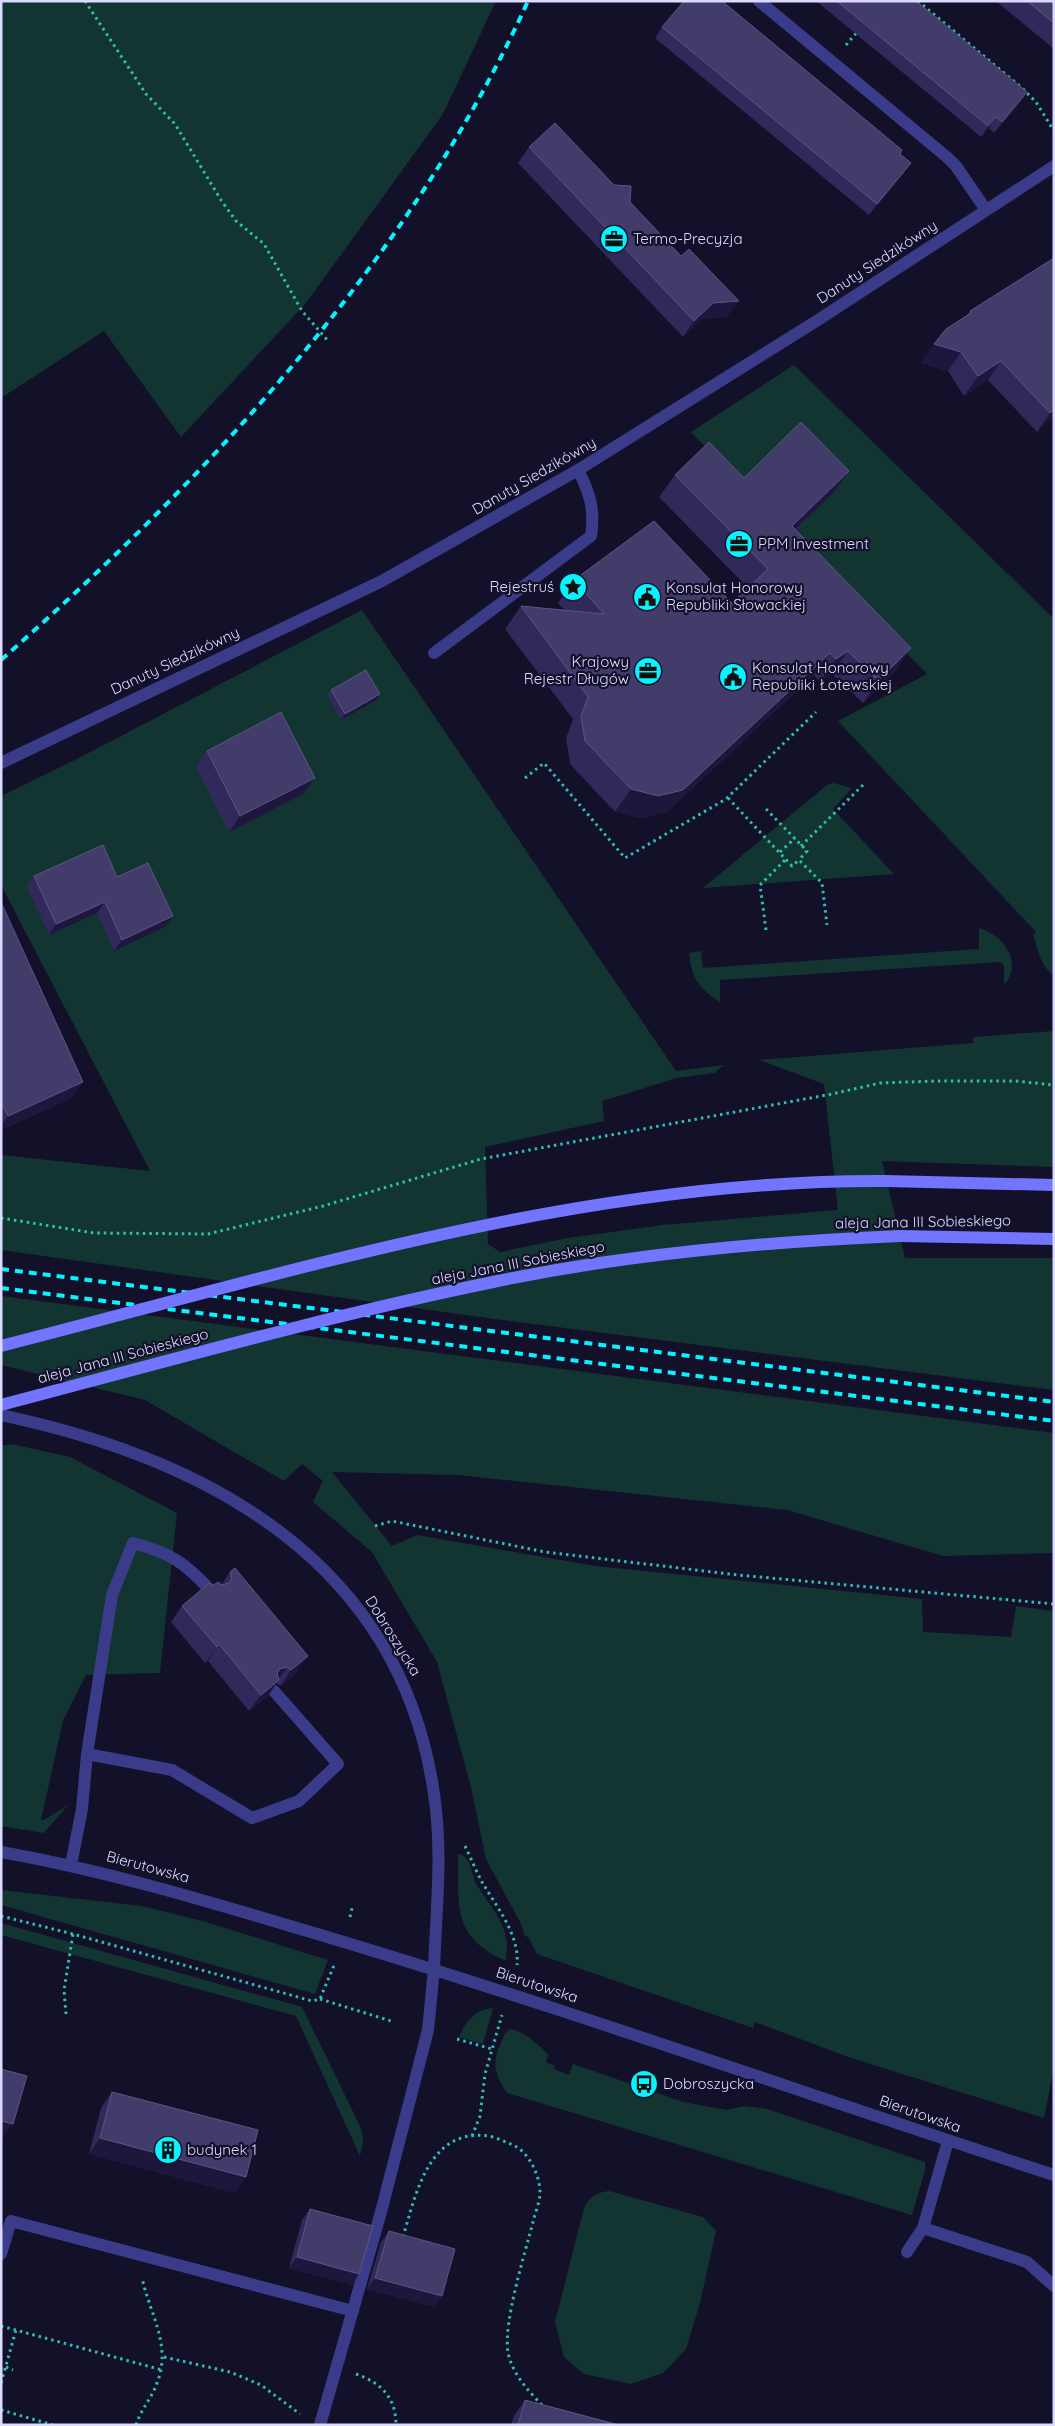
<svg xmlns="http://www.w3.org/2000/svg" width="1055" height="2426" viewBox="0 0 1055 2426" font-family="Quicksand,sans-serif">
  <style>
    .green { fill: #133532 }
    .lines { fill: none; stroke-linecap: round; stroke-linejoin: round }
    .path { stroke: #2ebfae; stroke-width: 3; stroke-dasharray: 2.5 4; stroke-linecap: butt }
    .service { stroke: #3a3c8a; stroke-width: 12 }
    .minor { stroke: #3a3c8a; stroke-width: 12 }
    .tertiary { stroke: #3a3c8a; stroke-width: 12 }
    .secondary { stroke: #7175ff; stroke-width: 12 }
    .rail { stroke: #06f4ff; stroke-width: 4; stroke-dasharray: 8 6; stroke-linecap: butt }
    .secondary-bridge { stroke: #7175ff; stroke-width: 12 }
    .wall { fill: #302959 }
    .shaded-wall { fill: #1d173e }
    .building { fill: #423c6a; stroke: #5a5582 }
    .labels { text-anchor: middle; stroke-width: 4.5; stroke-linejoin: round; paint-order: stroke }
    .poi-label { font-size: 15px; fill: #dcdaff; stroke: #13102a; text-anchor: start }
    .street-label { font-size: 15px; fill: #dcdaff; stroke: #13102a }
  </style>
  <rect width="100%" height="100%" fill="#13102a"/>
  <path class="green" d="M1,1h495l-53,113 -137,189 -125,134 -77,-106 -103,67z
    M794,365l260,254v356c-13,-7 -16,-27 -21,-40l3,-3 -198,-211 89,-47 -236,-242z
    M362,610l314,461 48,-6 -10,8 -37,5 -75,23 2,20 -119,26 3,97 12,8 68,-14 95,-13 175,-15 -14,-126 -65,-24 214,-17v-6l81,-6v136l-172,-6 23,97h149v132l-567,-72 -486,-68v-95l149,16 -149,-286v-89l74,-36z
    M833,783l19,5 -19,21 61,65 -191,14 124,-103z
    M979,928c24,7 45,34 25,57v-20l-4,-3 -280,18v22c-21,-13 -29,-25 -31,-49l12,-2 2,17 276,-19z
    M1,1296l1053,137v120l-111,3 -156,-46 -329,-35 -126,-3 60,74 25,-11 178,31 327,33 1,33 88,5 5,-31 38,5v456l-10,51 -193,-60 -96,-36 -2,6 -216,-74 -9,-17 -3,-1 -5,-14 -34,-63 -15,-72 -34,-125 -65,-110 -59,-50 10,-21 -21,-17 -18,17 -139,-81 -144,-35z
    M12,1444l58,13 107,56 -17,160 -74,2 -23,46 -22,99h3l24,-15 -24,28 -43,-7v-380z
    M458,1854l5,1 6,7 7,22 21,31 7,14 3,14 -1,18c-55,-24 -47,-55 -48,-107z
    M1,1890l141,16 64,16 122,38 -13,34 -314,-89z
    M1,1923l301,84 59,121 2,13 -3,15 -64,-140 -295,-81z
    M493,2008l-10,36 -24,-7c8,-17 15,-27 34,-29z
    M510,2029c14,2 28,16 38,25l-2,8 9,4 -1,3 15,6 4,-11 110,38 43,8 19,-4 22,3 158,53v8l-13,45 -405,-122c-12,-18 -16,-30 -6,-50 2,-6 4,-11 9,-14z
    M609,2191l94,26 13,14 -16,72 -14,46 -23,24 -32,11 -47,-10 -20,-17 -9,-35 29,-114c6,-12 12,-15 25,-17z"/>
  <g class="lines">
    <path class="path" d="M85,1l61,93 29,30 46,76 15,21 28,23 38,67 27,31
      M918,1l104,87 14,14 18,29
      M846,45l12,-14
      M525,778l19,-15 81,95 101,-59 90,-87
      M728,798l64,68 7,-6 23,23 5,42
      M766,809l41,42 -8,9
      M801,846l63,-62
      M780,852l15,-14
      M766,930l-6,-45 26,-26
      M1,1218l93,15 114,1 115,-28 158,-47 351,-65 48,-11 57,-2h78l39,4
      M375,1526l17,-5 153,31 193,23 316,29
      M465,1846c6,12 11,25 17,36 14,24 38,53 35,83
      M1,1916l72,18 239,67 8,-2 15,-36
      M350,1917l2,-9
      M320,1999l71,22
      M66,2014l-2,-24 9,-56
      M457,2039l35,10
      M472,2136l8,-20 5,-42 17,-59
      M403,2237c13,-44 26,-109 85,-101 8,1 17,6 25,9 16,7 27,31 27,47 0,10 -5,21 -7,30 -8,31 -30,101 -25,130 3,20 21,40 34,53
      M1,2326l161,44
      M164,2357l66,15 31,13 39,29
      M6,2367l7,3
      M356,2374c25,9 40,23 40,51
      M1,2383l15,-53
      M1,2410l52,15
      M136,2425c5,-16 16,-27 21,-42 15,-37 -7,-69 -15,-105"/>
    <path class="service" d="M759,1l189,157 8,8 30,44
      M434,653l157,-117c4,-26 -1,-43 -13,-66
      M87,1754l85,16 80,48 47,-17 39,-37 -64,-73
      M71,1865l11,-56 5,-55 25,-159 21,-52c39,10 53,21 80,50
      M923,2228l104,34 27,24
      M907,2252l16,-24 25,-87
      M1,2254l10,-33 342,90
      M320,2425l61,-213 47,-182 6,-61"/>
    <path class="minor" d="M1,763l381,-182 196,-111 240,-150 236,-154
      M1,1415c209,44 400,148 433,379 9,58 2,117 0,175"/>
    <path class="tertiary" d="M1,1852c118,21 228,56 343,90 238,72 473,156 710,233"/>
    <path class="secondary" d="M886,1181l168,4
      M900,1236l154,3"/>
    <path class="rail" d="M1,660c209,-184 411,-403 527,-659
      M1,1269l1053,133
      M1,1288l1053,133"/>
    <path class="secondary-bridge" d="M1,1346c290,-74 583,-167 885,-165
      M1,1405c163,-43 326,-89 492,-123 134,-28 270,-40 407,-46"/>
  </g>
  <path class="wall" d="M816,1h100l103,103 -25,29 -5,-5 -8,9z
    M996,1h58v48z
    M662,27l238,127 11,9 -8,11 -34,41 -214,-177z
    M529,147l101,55 97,115 -26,2 -18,18 -165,-174z
    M970,311l84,105 -17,16 -49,-52 -24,16 -16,-25 -27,-8 13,-19 33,-29z
    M849,471l-16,22 -37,37 115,118 -15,22 -33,33 -31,-29 -12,8 -6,-7 -147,137 -25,6 -27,-6 -45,-48 -4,-26 7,-19 -68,-90 16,-23 44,4 -7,-7 16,-23 158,23 16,-15 -89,-91 16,-22 69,3z
    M331,690l46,10 -36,20 -14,-25z
    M207,751l96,43 -74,38 -33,-65z
    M34,876l83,1 48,50 -51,24 -17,-38 -48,22 -22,-48z
    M1,902l71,196 -71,32z
    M230,1572l67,100 -17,14 -3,-3 -9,13 -19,15 -41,-50 -3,2 -34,-41 11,-16 30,-20 10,-2z
    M112,2092l123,101 -146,-39 12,-46z
    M310,2209l49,65 -7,11 -63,-17 13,-48z
    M389,2231l46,76 -68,-18 14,-47z
    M525,2400l94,25h-108l3,-9z"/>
  <path class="shaded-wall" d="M1027,92l-8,12 -25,29 8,-11z
    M996,117l-7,11 -8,9 7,-11z
    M911,163l-8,11 -34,41 8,-11z
    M739,301l-12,16 -26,2 -18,18 11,-16 19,-18z
    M934,344l27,8 -13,19 -27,-8z
    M1001,361l-13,19 -24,16 14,-20z
    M1054,409v7l-17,16 13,-19z
    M849,471l-16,22 -57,55 16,-22z
    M911,648l-15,22 -33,33 15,-22z
    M848,651l-16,23 -12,8 16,-23z
    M830,653l-16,22 -147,137 -25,6 -27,-6 16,-23z
    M380,694l-3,6 -36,20 4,-6z
    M315,778l-12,16 -74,38 11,-16z
    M105,902l-8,11 -48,22 7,-11z
    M173,916l-8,11 -51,24 8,-11z
    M83,1082l-11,16 -71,32v-5l7,-9z
    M219,1644l-11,17 -3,2 12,-16z
    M308,1656l-11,16 -17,14 11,-16z
    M287,1667l-19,29 -19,15 31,-42z
    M1,2121l12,3 -12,17z
    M100,2138l146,39 -11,16 -146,-39z
    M297,2257l62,17 -7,11 -63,-17z
    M375,2278l67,18 -7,11 -68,-18z"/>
  <path class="building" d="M684,1h38l180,149 -2,4 11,9 -34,41 -215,-177z
    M837,1h79l111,91 -25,30 -6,-5 -8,9z
    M1027,1h27v22z
    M555,123l59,62 17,1 -1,16 51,54 8,-7 50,52 -26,2 -19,18 -165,-174z
    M1054,258v151l-4,4 -49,-52 -23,15 -17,-24 -27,-8 12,-15 25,-16 -1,-2z
    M801,422l48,49 -57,55 119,122 -33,33 -30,-30 -12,8 -6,-6 -147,137 -25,6 -27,-7 -46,-48 -4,-25 7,-19 -67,-91 83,8 -30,-34 80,-59 78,82 36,-34 -93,-94 34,-33 35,36z
    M366,670l14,24 -35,20 -14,-24z
    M281,712l34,66 -75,38 -33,-65z
    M103,845l14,32 31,-14 25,53 -51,24 -17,-38 -49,22 -22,-48z
    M1,902l82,180 -75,34 -7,-14z
    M235,1568l73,88 -17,14 -4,-3 -7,2 -3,4 2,7 -18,15 -42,-51 -2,3 -35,-41 27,-23 3,3 6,-4 4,3 7,-2 3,-4 -2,-7z
    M1,2069l26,7 -14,48 -12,-3z
    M112,2092l146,38 -12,47 -146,-39z
    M310,2209l63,17 -14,48 -62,-17z
    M389,2231l66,18 -13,47 -67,-18z
    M525,2400l94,25h-101z"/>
  <defs>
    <g id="office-disc" transform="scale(1.4375)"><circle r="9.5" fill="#06f4ff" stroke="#13102a"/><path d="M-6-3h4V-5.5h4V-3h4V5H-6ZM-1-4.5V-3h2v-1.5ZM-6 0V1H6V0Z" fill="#111"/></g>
    <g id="sight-disc" transform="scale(1.4375)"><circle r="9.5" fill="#06f4ff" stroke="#13102a"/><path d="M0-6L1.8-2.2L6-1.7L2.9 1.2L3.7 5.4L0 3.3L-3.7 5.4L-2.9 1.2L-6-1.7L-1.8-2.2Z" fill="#111"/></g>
    <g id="civic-disc" transform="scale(1.4375)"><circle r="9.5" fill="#06f4ff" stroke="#13102a"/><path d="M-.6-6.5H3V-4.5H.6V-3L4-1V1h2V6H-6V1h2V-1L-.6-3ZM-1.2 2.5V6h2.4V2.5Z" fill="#111"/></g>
    <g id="bus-disc" transform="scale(1.4375)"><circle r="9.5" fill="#06f4ff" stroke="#13102a"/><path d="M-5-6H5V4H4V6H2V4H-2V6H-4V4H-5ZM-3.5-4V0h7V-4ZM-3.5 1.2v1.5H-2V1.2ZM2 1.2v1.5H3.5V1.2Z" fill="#111"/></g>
    <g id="building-disc" transform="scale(1.4375)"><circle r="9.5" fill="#06f4ff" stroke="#13102a"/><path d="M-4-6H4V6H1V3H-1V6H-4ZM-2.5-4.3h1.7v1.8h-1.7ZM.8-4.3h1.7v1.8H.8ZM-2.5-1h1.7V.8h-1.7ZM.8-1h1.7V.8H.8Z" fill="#111"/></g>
  </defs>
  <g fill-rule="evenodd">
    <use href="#office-disc" x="614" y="239"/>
    <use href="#office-disc" x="739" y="544"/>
    <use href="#sight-disc" x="573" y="587"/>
    <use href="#civic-disc" x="647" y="597"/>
    <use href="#office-disc" x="648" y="671"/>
    <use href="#civic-disc" x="733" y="677"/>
    <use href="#bus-disc" x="644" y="2084"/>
    <use href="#building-disc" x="168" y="2150"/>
  </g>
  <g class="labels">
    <g class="poi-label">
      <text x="633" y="244">Termo-Precyzja</text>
      <text x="758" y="549">PPM Investment</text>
      <text x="554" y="592" text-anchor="end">Rejestruś</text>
      <text x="666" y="593">Konsulat Honorowy<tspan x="666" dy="17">Republiki Słowackiej</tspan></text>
      <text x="629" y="667" text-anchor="end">Krajowy<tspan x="629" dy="17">Rejestr Długów</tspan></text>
      <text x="752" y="673">Konsulat Honorowy<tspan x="752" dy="17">Republiki Łotewskiej</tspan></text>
      <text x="663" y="2089">Dobroszycka</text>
      <text x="187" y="2155">budynek 1</text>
    </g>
    <g class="street-label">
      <text transform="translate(877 262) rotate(-33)" y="5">Danuty Siedzikówny</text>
      <text transform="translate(534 476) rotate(-30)" y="5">Danuty Siedzikówny</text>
      <text transform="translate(175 661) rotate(-25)" y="5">Danuty Siedzikówny</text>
      <text transform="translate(923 1222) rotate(-1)" y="5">aleja Jana III Sobieskiego</text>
      <text transform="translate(518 1263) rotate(-11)" y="5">aleja Jana III Sobieskiego</text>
      <text transform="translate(123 1356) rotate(-15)" y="5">aleja Jana III Sobieskiego</text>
      <text transform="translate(393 1636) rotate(58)" y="5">Dobroszycka</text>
      <text transform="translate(148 1867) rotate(15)" y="5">Bierutowska</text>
      <text transform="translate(537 1985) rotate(18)" y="5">Bierutowska</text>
      <text transform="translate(920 2114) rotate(19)" y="5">Bierutowska</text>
    </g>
  </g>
  <rect width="1055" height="2426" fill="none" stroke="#dcdaff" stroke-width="5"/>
</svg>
